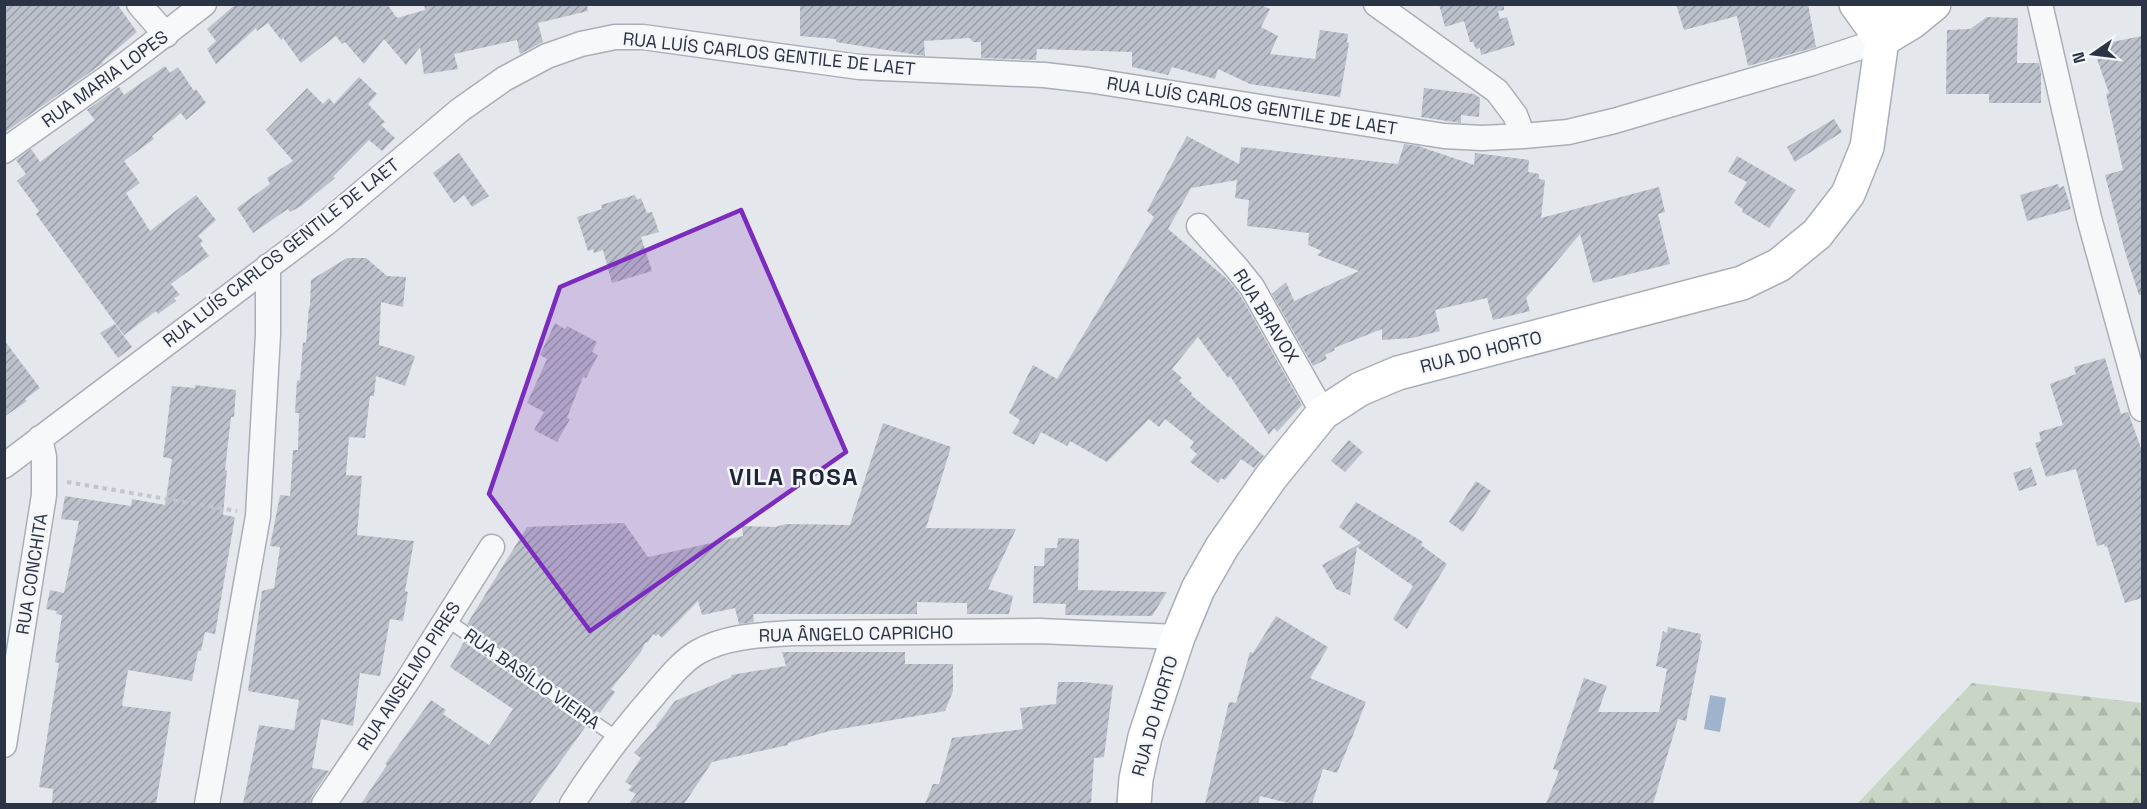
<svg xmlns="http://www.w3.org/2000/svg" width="2147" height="809" viewBox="0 0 2147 809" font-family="'Space Grotesk',sans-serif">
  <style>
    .forest { fill: url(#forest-firs) }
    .water { fill: #9fb4cc }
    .building { fill: url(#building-hatch) }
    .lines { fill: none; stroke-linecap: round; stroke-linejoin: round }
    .lane-casing { stroke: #a9aeb7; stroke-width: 15 }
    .street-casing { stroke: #a9aeb7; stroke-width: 27 }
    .secondary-casing { stroke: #a9aeb7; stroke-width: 36 }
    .path { stroke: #c2c5cb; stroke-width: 4; stroke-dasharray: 4.5 4.5; stroke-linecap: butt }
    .lane { stroke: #f7f8fa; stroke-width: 12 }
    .street { stroke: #f7f8fa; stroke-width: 24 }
    .secondary { stroke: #fff; stroke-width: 33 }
    .marked { fill: #7b2cbf; fill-opacity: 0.2; stroke: #7b2cbf; stroke-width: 4.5; stroke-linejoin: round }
    .labels { text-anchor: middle; stroke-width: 5; stroke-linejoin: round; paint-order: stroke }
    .street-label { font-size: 18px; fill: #2b3445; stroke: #f4f6f9 }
    .district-label { font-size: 24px; font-weight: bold; letter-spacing: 1.5px; fill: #1d2536; stroke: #f4f6f9 }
  </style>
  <defs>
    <pattern id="forest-firs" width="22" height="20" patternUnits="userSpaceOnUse" patternTransform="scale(1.5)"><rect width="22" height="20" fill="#c9d6c5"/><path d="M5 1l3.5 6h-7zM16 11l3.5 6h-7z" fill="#adb8ab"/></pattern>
    <pattern id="building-hatch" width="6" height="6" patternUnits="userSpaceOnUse" patternTransform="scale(1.5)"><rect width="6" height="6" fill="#bbc0ca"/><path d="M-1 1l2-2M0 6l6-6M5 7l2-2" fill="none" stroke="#989da6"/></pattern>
  </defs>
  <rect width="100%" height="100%" fill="#e4e7ec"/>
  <path class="forest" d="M1972,683l170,20v101h-285z"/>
  <path class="water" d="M1710,695l16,3 -6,34 -16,-3z"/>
  <path class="building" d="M4,4h113l20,28 -35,30 1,1 -99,70z
    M236,4h151l10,14 28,-8 -1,-6h163l1,7 -50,12 5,19 -23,12 -3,-14 -63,14 4,15 -34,5 -4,-27 -14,18 -22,-26 -20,25 -19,-22 -3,2 -6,-8 -35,27 -18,-25 -2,2 -13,-17 -11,8 -1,-3 -40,36 -9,-15 9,-8 -9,-12z
    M800,4h459l11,5 -9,18 17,9 -8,18 45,5 5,-29 28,4 -1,8 2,1 -9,54 -90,-13 -32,-15 -3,10 -43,-12 -4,8 -36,-8v-15l-95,-3 -1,11 -55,-2v-16h-8l-3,-4 -46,3 1,15 -89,-14v-3l-36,-3z
    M1439,4h65v6l-6,1 2,8 7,-2 8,28 -34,10 -1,-7 -4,1 -3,-7h-3l-6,-21 -19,6z
    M1676,4h132l8,43 -68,19 -11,-50 -53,14z
    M1987,17l31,1 -1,45h22l2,10v30h-52v-9h-43l1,-64 23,-1z
    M2142,36v259h-3l-14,-43 -20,-77 18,-5 -17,-76 3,-1 -12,-34 12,-3 -2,-13z
    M165,66l5,7 8,-6 16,24 2,-2 10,14 -20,17 -5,-7 -29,23 2,3 -30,22 16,22 -14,10 24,38 46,-36 20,25 -18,16 5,5 -3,3 9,12 -38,28 9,11 -6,3 2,3 -18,13 -2,-3 -32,24 -88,-121 3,-3 -22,-30 9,-7 -10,-14 15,-11 9,13 55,-42 -8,-10 32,-23 5,8z
    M359,77l18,17 -9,10 17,18 -4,3 14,13 -13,13 -13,-11 -36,37 2,1 -34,28 -11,6 -2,-3 -35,24 -16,-25 33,-24 -3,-6 26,-17 -27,-31 41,-42 16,16 6,-6 5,6z
    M1424,88l50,6 6,4 -1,19 -18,-2v8l-40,-6z
    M1834,119l8,13 -47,30 -8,-15z
    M1187,136l52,28 2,-17 157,17 6,-20 14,2 56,19 1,-12 54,7 -1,12 11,2v5l6,1 -4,38 118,-31 6,25 -7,2 12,50 -77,19 -13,-49 -54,64 4,13 -37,9 -6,-22 -52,12 5,21 -28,7 -30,2v-11l-48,19 1,2 -10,5 2,4 -14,7 -41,-72 14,-12 8,19 65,-30 -42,-16 5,-4 -14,-6 1,-12 -62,-7 2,-26 -14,-2 2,-18 -46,8 -23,41 59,50 13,16 62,110 -25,27 -3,-4 -5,7 -39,-59 -2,2 -30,-41 -26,32 10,9 -3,3 13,12 -1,2 73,61 -10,12 -13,-9 -16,21 -4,-2 -3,5 -28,-21 7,-8 -7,-6 4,-6 -29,-23 -6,8 -10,-8 -42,43 -37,-21 -3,5 -26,-14 -7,13 -22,-12 8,-13 -11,-7 24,-48 24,14 97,-162 -7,-6z
    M459,153l30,43 -17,11 -8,-12 -10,8 -21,-30z
    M1737,156l59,34 -27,38 -27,-16 1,-3 -9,-6 13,-21 -19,-10z
    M2058,184l1,4 5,-2 7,23 -44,12 -7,-26z
    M635,195l2,5 4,-2 6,15 5,-1 7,20 -18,5 11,34 -40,12 -9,-33 -9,3 -1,-4 -5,2 -11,-34 25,-8 -1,-4z
    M347,258h19l21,18 19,1 -3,30 -22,-5 -2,43 36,11 -10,30 -29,-10 -2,20h-4l-5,42 -16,-1 -3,38 16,1 -5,59 57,6 -9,50 3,1 -5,29 -13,-2 -10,57 -20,-3 -7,53 -32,-7 -9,49 17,3 -17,25 -2,8h-67l16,-79 35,5 5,-30 -51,-9 14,-100 12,-3 6,-41 -10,-1 10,-51 10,1 3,-46h5l1,-37h-4l2,-33 3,1 3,-39 3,1 3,-37h1l1,-26z
    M555,323l10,6 2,-3 30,16 -5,10 6,3 -12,23 -3,-1 -16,41 3,1 -13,23 -23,-12 10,-18 -17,-9 20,-44 -7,-4z
    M115,324l17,23 -14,11 -18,-25z
    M4,340l36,48 -15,11 2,2 -23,16z
    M2105,358l16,56 7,-2 14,39v147l-17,5 -18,-57 -2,1 -1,-3 -7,2 -21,-77 -30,8 -11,-34 6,-2 -2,-9 24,-7 -13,-41 26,-10 -2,-7z
    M195,385l41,5 -2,27h-3l-6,53h2l-4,45 12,2 -20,117 -10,-2 -4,19h-3l-6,30 -64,-11 -6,36 49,6 -15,92h-104l1,-15 -14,-2 20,-124 -4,-1 7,-47 -6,-1 1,-3 -11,-2 4,-19 14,3 15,-72 -18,-2 4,-23 66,10 1,-7 33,6 7,-46 -9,-2 9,-71 23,2z
    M883,423l68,24 -25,81 90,1 -28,60 25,7 -4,18h-42v-11l-50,-1v12h-164l1,8 -15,2 -4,-16 -33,7 -4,-14 -36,37 -4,-4 -2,2 -3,-2 -5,8 -3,1 -4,9 -30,37 4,3 -15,21 -3,-2 -2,2 -128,-89 60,-97 97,-4 24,34 95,-21 -1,-10 33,1 11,-3 64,1z
    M1349,440l14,12 -18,20 -14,-11z
    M2031,467l6,18 -18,6 -6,-18z
    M1476,481l15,10 -28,41 -14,-10z
    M1356,502l67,40 -2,3 26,19 -40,65 -14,-10 20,-33 -56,-39 -7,48 -14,-6 -14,-24 39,-22 -22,-16z
    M1058,538l21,1 -1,51 89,2 -15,24 -87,-1 1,-11 -33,-1 1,-37h10l1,-18h12z
    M1276,616l52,31 -18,31 56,24 -13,33 -16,38 -14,-4 -11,35h-20l-32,-8 -2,8h-53l24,-102 7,1 14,-51 3,1z
    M1668,627l33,7 -1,6 2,1 -16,80 -8,-2 -25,85h-107l13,-33 -6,-2 31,-91 23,8 -9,26h61l8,-43 -11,-3 7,-35 4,2z
    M464,642l122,84 -56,78h-169l26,-39 -2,-1 46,-64 15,10 -3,4 46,31 24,-36 -63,-42z
    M782,652h123v12h48v27l-8,20 -116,20 -41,12v2l-76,17 -28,42h-55l7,-10 -8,-4 4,-4 -7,-4 16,-24 -7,-5 23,-26 -1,-1 19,-25 57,-24 -1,-2 55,-9z
    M1058,682h25l30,3 -9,72 -10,1 -3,46h-166l8,-20h6l13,-46 71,-9 -3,-21 36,-4z"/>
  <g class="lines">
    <g class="lane-casing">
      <path id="lane" d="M447,620l170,118"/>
    </g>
    <g class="street-casing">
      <path id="street" d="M139,4l27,31
        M1376,4l121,87 18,24 8,21
        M2040,4l49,214 53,191
        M4,151l117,-83 83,-64
        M1199,226l37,41 16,20 71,126
        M4,466l321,-242 135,-114 44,-31 43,-23 34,-12 34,-7h28l216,30 185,8 44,5 356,56 38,2 41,-2 45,-4 46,-11 198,-58 70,-23
        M4,745l40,-250v-38l-4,-19
        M207,804l51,-288 10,-182v-68
        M324,804l84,-124 84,-133
        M572,804c25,-39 52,-75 83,-110 13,-15 26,-32 43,-42 28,-16 63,-17 94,-19l247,-2 139,6"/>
    </g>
    <g class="secondary-casing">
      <path id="secondary" d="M1856,4l26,36
        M1882,40l30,-18 22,-18
        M1134,804l2,-25 9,-42 33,-100 20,-48 24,-42 49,-70 52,-64 37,-24 38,-16 344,-90 37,-18 38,-31 31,-40 19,-47 15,-107 12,-36"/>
    </g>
    <path class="path" d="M67,482l170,29"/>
    <use href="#lane" class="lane"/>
    <use href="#street" class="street"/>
    <use href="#secondary" class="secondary"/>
  </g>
  <path class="marked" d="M741,210l105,242 -256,179 -101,-137 71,-207z"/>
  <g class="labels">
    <g class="street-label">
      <text transform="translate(769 54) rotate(6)" y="6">RUA LUÍS CARLOS GENTILE DE LAET</text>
      <text transform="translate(105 79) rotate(-36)" y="6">RUA MARIA LOPES</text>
      <text transform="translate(1252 106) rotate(9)" y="6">RUA LUÍS CARLOS GENTILE DE LAET</text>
      <text transform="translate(281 253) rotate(-38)" y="6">RUA LUÍS CARLOS GENTILE DE LAET</text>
      <text transform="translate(1266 316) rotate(58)" y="6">RUA BRAVOX</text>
      <text transform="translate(1481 352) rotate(-14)" y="6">RUA DO HORTO</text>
      <text transform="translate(32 574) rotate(-81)" y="6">RUA CONCHITA</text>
      <text transform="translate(856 634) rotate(-1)" y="6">RUA ÂNGELO CAPRICHO</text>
      <text transform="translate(409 676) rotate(-57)" y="6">RUA ANSELMO PIRES</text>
      <text transform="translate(532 679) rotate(35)" y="6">RUA BASÍLIO VIEIRA</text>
      <text transform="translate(1155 716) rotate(-74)" y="6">RUA DO HORTO</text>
    </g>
    <g class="district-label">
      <text x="794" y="485">VILA ROSA</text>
    </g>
  </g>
  <rect width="2147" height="809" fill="none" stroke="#2b3445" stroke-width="12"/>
  <g transform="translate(2093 54) rotate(256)" stroke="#f4f6f9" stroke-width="4.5" paint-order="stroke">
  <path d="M0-4.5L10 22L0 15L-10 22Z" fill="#2b3445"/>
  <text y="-9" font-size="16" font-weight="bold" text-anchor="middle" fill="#2b3445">N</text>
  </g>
</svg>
